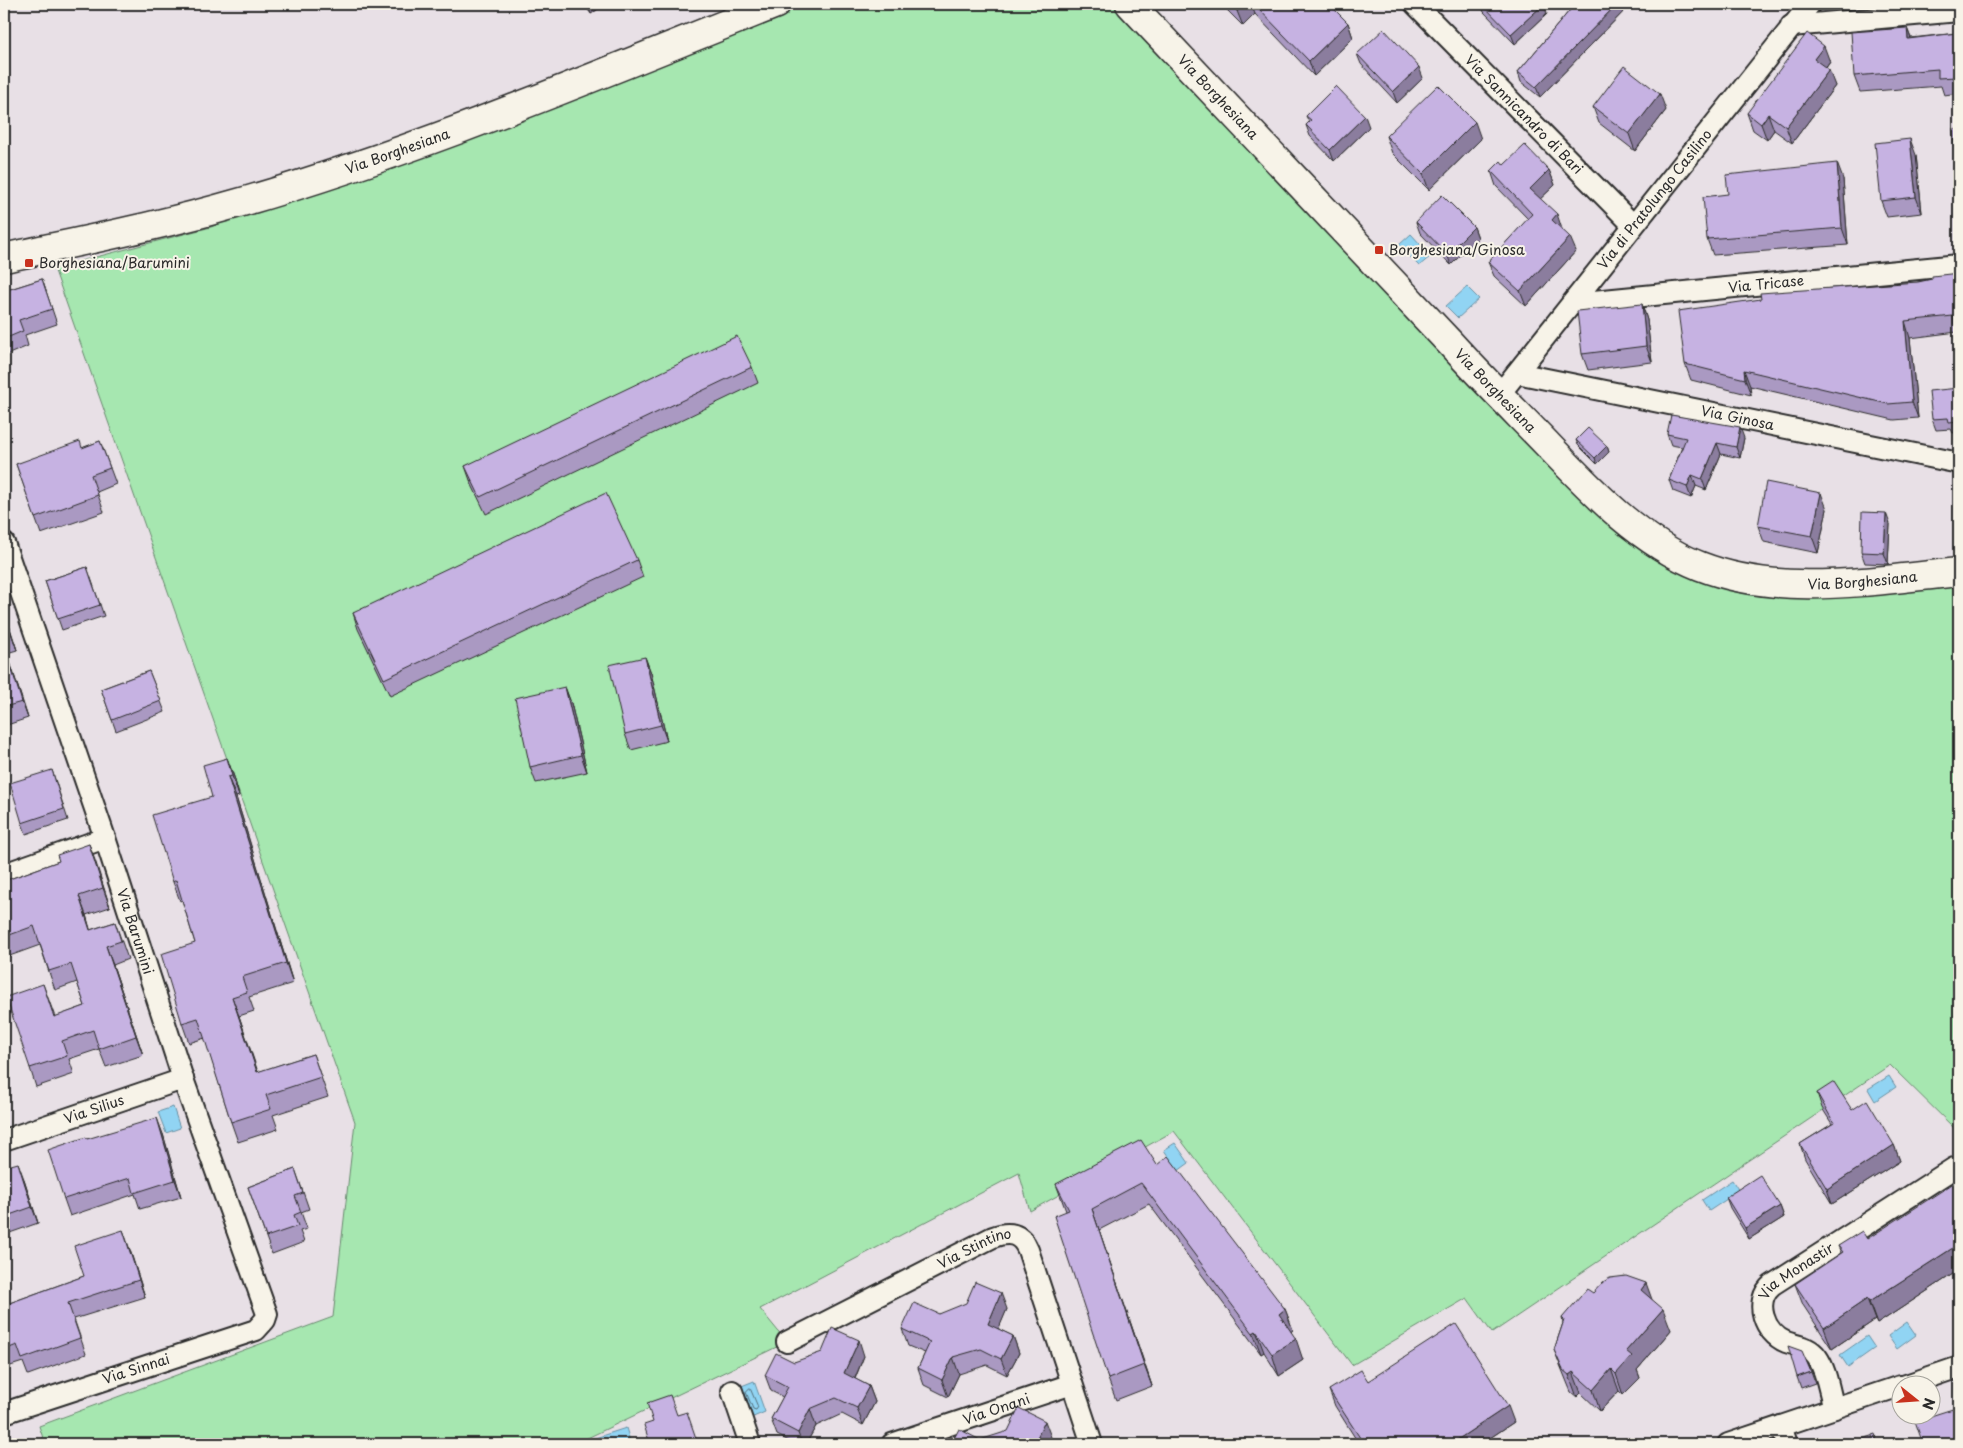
<svg xmlns="http://www.w3.org/2000/svg" width="1963" height="1448" viewBox="0 0 1963 1448" font-family="'Playpen Sans',sans-serif">
  <style>
    .green { fill: #a6e7b0; stroke: #68896e }
    .water { fill: #91d4f3; stroke: #6890a3 }
    .lines { fill: none; stroke-linecap: round; stroke-linejoin: round }
    .shore { stroke: #546f7b; stroke-width: 1 }
    .street-casing { stroke: #2b2b2b; stroke-width: 24 }
    .secondary-casing { stroke: #2b2b2b; stroke-width: 31 }
    .street { stroke: #f7f3e8; stroke-width: 20 }
    .secondary { stroke: #f7f3e8; stroke-width: 28 }
    .wall { fill: #aa99c2; stroke: #2b2b2b }
    .shaded-wall { fill: #8b7d9e; stroke: #2b2b2b }
    .building { fill: #c6b2e2; stroke: #2b2b2b }
    .poi-dot { fill: #c8321e; stroke: #f7f3e8; stroke-width: 2 }
    .labels { text-anchor: middle; stroke-width: 4; stroke-linejoin: round; paint-order: stroke }
    .street-label { font-size: 14px; fill: #2b2b2b; stroke: #f7f3e8 }
    .poi-label { font-size: 14px; fill: #2b2b2b; stroke: #f7f3e8; text-anchor: start }
  </style>
  <rect width="100%" height="100%" fill="#e8e0e6"/>
  <filter id="ink" filterUnits="userSpaceOnUse"><feTurbulence type="fractalNoise" baseFrequency=".02" numOctaves="2"/><feDisplacementMap in="SourceGraphic" scale="10" xChannelSelector="R" yChannelSelector="G"/><feConvolveMatrix kernelMatrix="1 2 1 2 8 2 1 2 1" color-interpolation-filters="sRGB"/></filter>
  <g filter="url(#ink)">
    <path class="green" d="M776,4h354l442,466 145,102h242v561l-69,-68 -398,268 -25,-35 -115,67 -178,-234 -144,80 -11,-38 -259,136 27,33 -212,102h-530l-6,-18 294,-109 22,-195 -301,-854 157,-41 155,-65z"/>
    <path class="water" d="M1411,234l20,22 -12,10 -20,-21z
      M1467,287l12,12 -21,19 -12,-12z
      M1889,1076l7,11 -21,14 -7,-12z
      M173,1107l7,21 -14,5 -8,-21z
      M1175,1143l14,20 -11,8 -14,-21z
      M1732,1180l7,11 -30,20 -7,-11z
      M1907,1322l9,13 -19,14 -9,-13z
      M1867,1336l8,12 -27,19 -8,-12z
      M754,1381l11,31 -14,6 -12,-31z
      M626,1428l5,16h-38l-1,-5z"/>
    <g class="lines">
      <path class="shore" d="M750,1388l8,19 -2,3 -3,-1 -7,-17z"/>
      <g class="street-casing">
        <g id="street">
          <path id="s1" d="M1415,4l218,221"/>
          <path d="M1791,26l168,-15"/>
          <path id="s2" d="M1573,303l386,-38"/>
          <path id="s3" d="M1517,373l442,90"/>
          <path id="s4" d="M1499,395l311,-391"/>
          <path id="s5" d="M4,543l101,295 78,241 84,235 -2,6 -9,10 -252,83"/>
          <path d="M4,874l101,-36"/>
          <path id="s6" d="M4,1140l179,-61"/>
          <path id="s7" d="M787,1342l206,-105c16,-6 28,-4 35,13l64,194"/>
          <path d="M1903,1386l56,-19"/>
          <path d="M732,1391l18,53"/>
          <path id="s8" d="M1834,1408c-5,-16 -7,-37 -17,-51 -8,-11 -20,-11 -31,-15 -22,-9 -33,-41 -14,-57l182,-117"/>
          <path d="M1781,1426l6,18"/>
          <path id="s9" d="M892,1444l180,-60"/>
          <path d="M1728,1444l172,-58"/>
        </g>
      </g>
      <g class="secondary-casing">
        <g id="secondary">
          <path id="s10" d="M1130,4c107,113 213,226 320,339 31,34 64,67 96,100 44,46 93,99 154,123 82,32 174,14 259,6"/>
          <path id="s11" d="M4,258c77,-17 155,-32 231,-54 185,-53 362,-129 541,-200"/>
        </g>
      </g>
      <use href="#street" class="street"/>
      <use href="#secondary" class="secondary"/>
    </g>
    <path class="wall" d="M584,4h21l-14,10z
      M1221,4h108l19,19 5,15 -39,38 -59,-62 -12,12z
      M1481,4h24l42,10 -32,30 -31,-32z
      M1575,4h54l1,1 -90,92 -19,-15 -3,-10z
      M1907,28l4,10 46,-5 2,5v55l-15,2 -3,-9 -81,6 -6,-16z
      M1357,54l66,24 -26,25 -36,-39z
      M1830,62l-4,6 9,18 -43,57 -18,-13 -7,10 -14,-10 -6,-17z
      M1593,107l73,3 -31,41 -36,-28z
      M1306,116l63,11 -35,34 -24,-25 -4,-11 3,-3z
      M1386,136l95,3 -52,51 -37,-37z
      M1916,155l6,58 -35,4 -6,-16z
      M1504,165l45,5 6,15 -15,14 22,30 14,22 -50,55 -32,-30 -6,-14 40,-43 -32,-33 -5,-15z
      M1843,179l5,66 -135,10 -6,-16z
      M1416,222l58,5 4,11 -27,27 -31,-32z
      M1959,273v65l-2,-6 -47,6 8,80 -24,2 -144,-34 1,9 -60,-15 -6,-16 233,-82z
      M42,279l15,45 -32,11 3,11 -24,10v-65z
      M1642,304l5,16 5,42 -64,8 -6,-16z
      M752,367l6,16 -272,131 -15,-31 -6,-17z
      M1959,388v44l-6,1 -2,-4 -15,1 -4,-11z
      M1667,434l77,4 -4,20 -19,-4 -15,36 -10,-4 -5,12 -18,-7 -4,-11 13,-33 -11,-2z
      M1576,440l31,6 2,6 -12,12 -19,-19z
      M100,441l16,43 -19,8 7,20 -63,22 -25,-70 66,-16z
      M1827,509l-9,44 -54,-11 -6,-16z
      M1890,524l-2,40 -23,-1 -4,-11z
      M637,560l6,17 -253,119 -32,-67 -5,-16z
      M87,567l17,49 -42,14 -17,-49z
      M4,610l13,40 -10,3 21,65 -24,8z
      M645,657l6,16 16,68 -36,9 -6,-16z
      M149,671l16,41 -49,19 -15,-42z
      M565,687l6,16 16,69 -51,11 -6,-16z
      M227,758l7,19 5,19 -3,1 57,186 -44,14 5,14 -15,5 19,56 55,-18 15,43 -55,18 5,14 -40,13 -7,-20 -26,-84 -16,5 -7,-20 13,-80 -13,-43 -2,1 -7,-19 39,-85z
      M52,770l16,50 -42,14 -4,-11z
      M89,844l21,63 -24,8 4,15 25,-8 13,37 -15,6 30,90 -37,12 -7,-18 -30,10 5,15 -38,13 -6,-19 13,-84 12,33 30,-11 -8,-24 -22,8 -15,-45 -36,13v-77l55,-20z
      M1817,1093l35,17 42,35 6,16 -68,43 -27,-45 -5,-15 32,-20 -10,-16z
      M163,1134l18,63 -41,12 -5,-15 -65,22 -6,-17 23,-60z
      M1157,1165l128,144 8,21 -2,2 12,28 -24,16 -15,-24 -3,2 -112,-150 -50,26 53,156 -36,14 -8,-21 -42,-168 -10,-27z
      M4,1167l20,12 14,44 -34,12z
      M295,1169l14,40 -8,3 6,17 -7,2 4,11 -32,12 -24,-67z
      M1959,1185v85l-82,54 -2,-4 -43,29 -29,-44 -8,-21 46,-31 -3,-7 29,-7z
      M1726,1197l54,9 4,11 -35,22 -19,-31z
      M129,1247l16,50 -71,22 12,35 -58,21 -5,-13 -19,6v-63l80,-29z
      M1593,1293l59,7 19,30 -34,40 3,8 -17,17 -4,-4 -19,20 -19,-18 -4,4 -6,-5 -17,-42 9,-27 -1,-5z
      M1007,1309l-9,20 15,7 6,17 -12,22 -20,-10 -28,9 -11,23 -24,-12 -6,-17 7,-15 -17,-7 -6,-17 37,-15z
      M864,1356l-9,23 14,7 6,16 -12,23 -21,-11 -26,12 -10,18h-11l-18,-9 -6,-16 12,-22 -12,-6 -6,-16 29,-13z
      M1811,1372l4,11 -14,5 -4,-11z
      M1368,1381l146,41 -33,22h-122l-24,-38 -6,-16z"/>
    <path class="shaded-wall" d="M588,4h17l-14,10z
      M1245,4h6l4,10 -12,12 -6,-15z
      M1544,4l3,10 -32,30 -4,-10z
      M1617,4h12l1,1 -90,92 -4,-10z
      M1348,23l5,15 -39,38 -5,-15z
      M1907,28l6,16 -5,-5z
      M1824,46l6,16 -10,13 -6,-16z
      M1419,67l4,11 -26,25 -4,-11z
      M1829,70l6,16 -43,57 -6,-16z
      M1660,94l6,16 -31,41 -6,-17z
      M1768,114l6,16 -7,10 -6,-16z
      M1365,116l4,11 -35,34 -4,-11z
      M1475,122l6,17 -52,51 -6,-16z
      M1910,139l6,16 6,58 -6,-16z
      M1837,163l6,16 5,66 -6,-17z
      M1549,170l6,15 -20,19 -5,-15z
      M1557,214l5,15 -5,5 -5,-14z
      M1474,227l4,11 -27,27 -4,-11z
      M1570,237l6,14 -50,55 -6,-15z
      M1642,304l5,16 5,42 -6,-16z
      M1905,321l5,17 8,80 -6,-16z
      M1744,370l6,16 1,9 -6,-16z
      M1740,427l4,11 -4,20 -4,-11z
      M1717,443l4,11 -15,36 -4,-11z
      M1607,446l2,6 -12,12 -2,-6z
      M1692,475l4,11 -5,12 -4,-11z
      M1821,493l6,16 -9,44 -6,-17z
      M1886,513l4,11 -2,40 -4,-11z
      M4,610l13,40 -6,-17z
      M4,644l3,9 21,65 -6,-16z
      M645,657l6,16 16,68 -6,-16z
      M565,687l6,16 16,69 -6,-17z
      M227,758l7,19 5,19 -7,-20z
      M228,777l8,20 57,186 -7,-20z
      M89,844l7,19 14,44 -7,-19z
      M79,896l7,19 10,34 -6,-19z
      M106,946l7,19 30,90 -7,-19z
      M232,997l7,19 25,76 -7,-20z
      M157,1118l6,16 18,63 -6,-17z
      M1894,1145l6,16 -68,43 -5,-15z
      M18,1163l6,16 14,44 -6,-16z
      M1780,1206l4,11 -35,22 -4,-11z
      M1092,1209l7,21 53,156 -8,-21z
      M123,1230l6,17 16,50 -6,-17z
      M1959,1244v26l-82,54 -8,-22z
      M1646,1283l8,22 -13,-15z
      M1001,1293l6,16 -13,31 -6,-16z
      M1867,1299l8,21 -43,29 -8,-21z
      M1285,1309l8,21 -6,5 -8,-21z
      M1663,1309l8,21 -34,40 3,8 -17,17 -7,-21 10,-23z
      M1256,1331l8,21 -3,2 -8,-21z
      M1013,1336l6,17 -12,22 -6,-16z
      M1296,1339l7,21 -24,16 -7,-22z
      M859,1340l5,16 -14,34 -6,-17z
      M953,1357l6,17 -11,23 -6,-17z
      M1611,1369l8,22 -19,20 -7,-21z
      M1573,1372l8,21 -4,4 -8,-22z
      M869,1386l6,16 -12,23 -6,-17z
      M1508,1406l6,16 -33,22h-30z
      M810,1409l6,17 -10,18h-4l-4,-11z
      M1045,1421l6,16 -3,7h-14z"/>
    <path class="building" d="M1230,4h15l-8,7z
      M1254,4h75l19,19 -39,38z
      M1482,4h62l-33,30z
      M1575,4h42l-81,83 -18,-15z
      M1907,28l1,11 49,-6 1,5h1v45h-2l-1,-6 -18,1v-9l-84,7 -3,-44z
      M1384,29l35,38 -26,25 -36,-38z
      M1807,33l17,13 -10,13 15,11 -43,57 -18,-13 -7,10 -14,-11z
      M1624,66l36,28 -31,40 -36,-27z
      M1438,85l37,37 -52,52 -37,-38z
      M1336,86l29,30 -35,34 -24,-25 5,-5 -5,-4z
      M1953,129h6v86z
      M1910,139l6,58 -35,4 -6,-58z
      M1525,145l24,25 -19,19 27,25 -5,6 18,17 -50,54 -32,-29 44,-48 -41,-43 10,-10 3,4z
      M1837,163l5,65 -135,11 -4,-42 25,-3 -2,-19z
      M1442,195l32,32 -27,27 -31,-32z
      M1959,273v51h-5l-1,-8 -48,5 7,81 -24,2 -144,-34 1,9 -60,-15 -7,-53 83,-12 -1,-6 158,-11 14,-3v-3z
      M42,279l10,30 -33,11 4,11 -19,8v-48z
      M1642,304l4,42 -64,8 -5,-43z
      M737,336l15,31 -272,130 -15,-31z
      M1959,388v33l-10,1 -1,-4 -16,1 -3,-28z
      M1671,415l69,12 -4,20 -19,-4 -15,36 -10,-4 -5,12 -18,-7 17,-42 -19,-4z
      M1588,428l19,18 -12,12 -19,-18z
      M80,441l2,7 18,-7 10,27 -19,7 7,20 -63,23 -19,-54z
      M1766,482l55,11 -9,43 -54,-10z
      M606,493l31,67 -253,119 -31,-66z
      M1862,512l24,1 -2,40 -23,-1z
      M87,567l13,38 -42,14 -13,-38z
      M4,612l7,21 -7,3z
      M4,645l18,57 -18,5z
      M645,657l16,68 -36,9 -16,-69z
      M149,671l12,30 -49,19 -11,-31z
      M565,687l16,68 -51,12 -15,-69z
      M227,758l5,18 -4,1 58,186 -44,14 5,15 -15,5 25,75 56,-18 8,23 -55,18 5,14 -40,13 -33,-104 -16,5 -21,-69 34,-11 -19,-63 -3,2 -21,-67 60,-18 -9,-32z
      M52,770l12,39 -42,14 -12,-40z
      M89,844l14,44 -24,8 11,34 25,-8 6,19 -15,5 30,90 -37,13 -6,-19 -31,11 5,15 -37,12 -24,-71 37,-13 11,33 31,-11 -14,-42 -22,7 -15,-45 -30,11v-56l55,-20 -2,-6z
      M1834,1082l18,28 15,-10 27,45 -67,44 -27,-45 34,-21 -17,-30z
      M157,1118l18,62 -41,13 -4,-15 -66,21 -16,-49 38,-13 1,2z
      M1141,1140l16,25 11,-9 117,153 -6,5 17,25 -24,15 -16,-23 -3,2 -112,-150 -49,26 52,156 -36,14 -54,-163 15,-6 -13,-26z
      M18,1163l14,44 -28,10v-50z
      M295,1169l8,24 -8,3 6,16 -7,3 4,11 -32,11 -18,-50z
      M1760,1175l20,31 -35,22 -19,-31z
      M1957,1181l2,4v59l-90,58 -2,-3 -43,29 -29,-44 48,-32 -5,-6 24,-15 5,8z
      M123,1230l16,50 -71,23 12,35 -58,21 -5,-14 -13,5v-45l80,-29 -10,-30z
      M1626,1276l20,7 -5,7 22,19 -37,42 6,5 -16,18 -5,-5 -18,21 -20,-18 -4,3 -6,-5 -9,-20 10,-30 -2,-2 25,-29 6,4 10,-11 7,-4z
      M975,1282l26,11 -13,31 25,12 -12,23 -20,-10 -28,8 -11,23 -24,-12 12,-26 -28,-13 12,-26 25,11 27,-11z
      M1456,1324l52,82 -57,38h-87l-35,-54 32,-20 7,11z
      M832,1328l27,12 -15,33 25,13 -12,22 -21,-10 -26,11 -12,24 -27,-14 17,-32 -23,-12 11,-22 18,9 28,-10z
      M1788,1346l14,5 9,21 -14,5z
      M670,1395l7,20 10,-3 11,32h-48l-6,-19 9,-3 -6,-19z
      M1959,1407v37h-36l-8,-23z
      M1019,1408l26,13 -11,23h-83l8,-15 21,11 28,-9z
      M1875,1435l3,9h-31z
      M23,1438l2,6h-19z"/>
  </g>
  <g class="poi-dot">
    <rect x="1374" y="245" width="10" height="10" rx="2.5"/>
    <rect x="24" y="258" width="10" height="10" rx="2.5"/>
  </g>
  <g class="labels">
    <g class="street-label">
      <text dy="5" stroke="none"><textPath href="#s10" startOffset="128">Via Borghesiana</textPath></text>
      <text dy="5" stroke="none"><textPath href="#s1" startOffset="155">Via Sannicandro di Bari</textPath></text>
      <text dy="5" stroke="none"><textPath href="#s11" startOffset="408">Via Borghesiana</textPath></text>
      <text dy="5" stroke="none"><textPath href="#s4" startOffset="250">Via di Pratolungo Casilino</textPath></text>
      <text dy="5" stroke="none"><textPath href="#s2" startOffset="194">Via Tricase</textPath></text>
      <text dy="5" stroke="none"><textPath href="#s10" startOffset="532">Via Borghesiana</textPath></text>
      <text dy="5" stroke="none"><textPath href="#s3" startOffset="225">Via Ginosa</textPath></text>
      <text dy="5" stroke="none"><textPath href="#s10" startOffset="968">Via Borghesiana</textPath></text>
      <text dy="5" stroke="none"><textPath href="#s5" startOffset="410">Via Barumini</textPath></text>
      <text dy="5" stroke="none"><textPath href="#s6" startOffset="95">Via Silius</textPath></text>
      <text dy="5" stroke="none"><textPath href="#s7" startOffset="210">Via Stintino</textPath></text>
      <text dy="5" stroke="none"><textPath href="#s8" startOffset="186">Via Monastir</textPath></text>
      <text transform="translate(136 1369) rotate(-18)" y="5">Via Sinnai</text>
      <text dy="5" stroke="none"><textPath href="#s9" startOffset="110">Via Onani</textPath></text>
    </g>
    <g class="poi-label">
      <text x="1389" y="255">Borghesiana/Ginosa</text>
      <text x="39" y="268">Borghesiana/Barumini</text>
    </g>
  </g>
  <rect width="1963" height="1448" fill="none" stroke="#f7f3e8" stroke-width="20"/>
  <rect x="10" y="10" width="1943" height="1428" fill="none" stroke="#2b2b2b" stroke-width="2" filter="url(#ink)"/>
  <g transform="translate(1916 1400) rotate(107)"><circle r="24" fill="#f7f3e8" stroke="#a5a39c"/>
  <path d="M0-4L9 19L0 12L-9 19Z" fill="#c8321e"/>
  <text y="-8" font-size="14" font-weight="bold" text-anchor="middle" fill="#2b2b2b">N</text>
  </g>
</svg>
